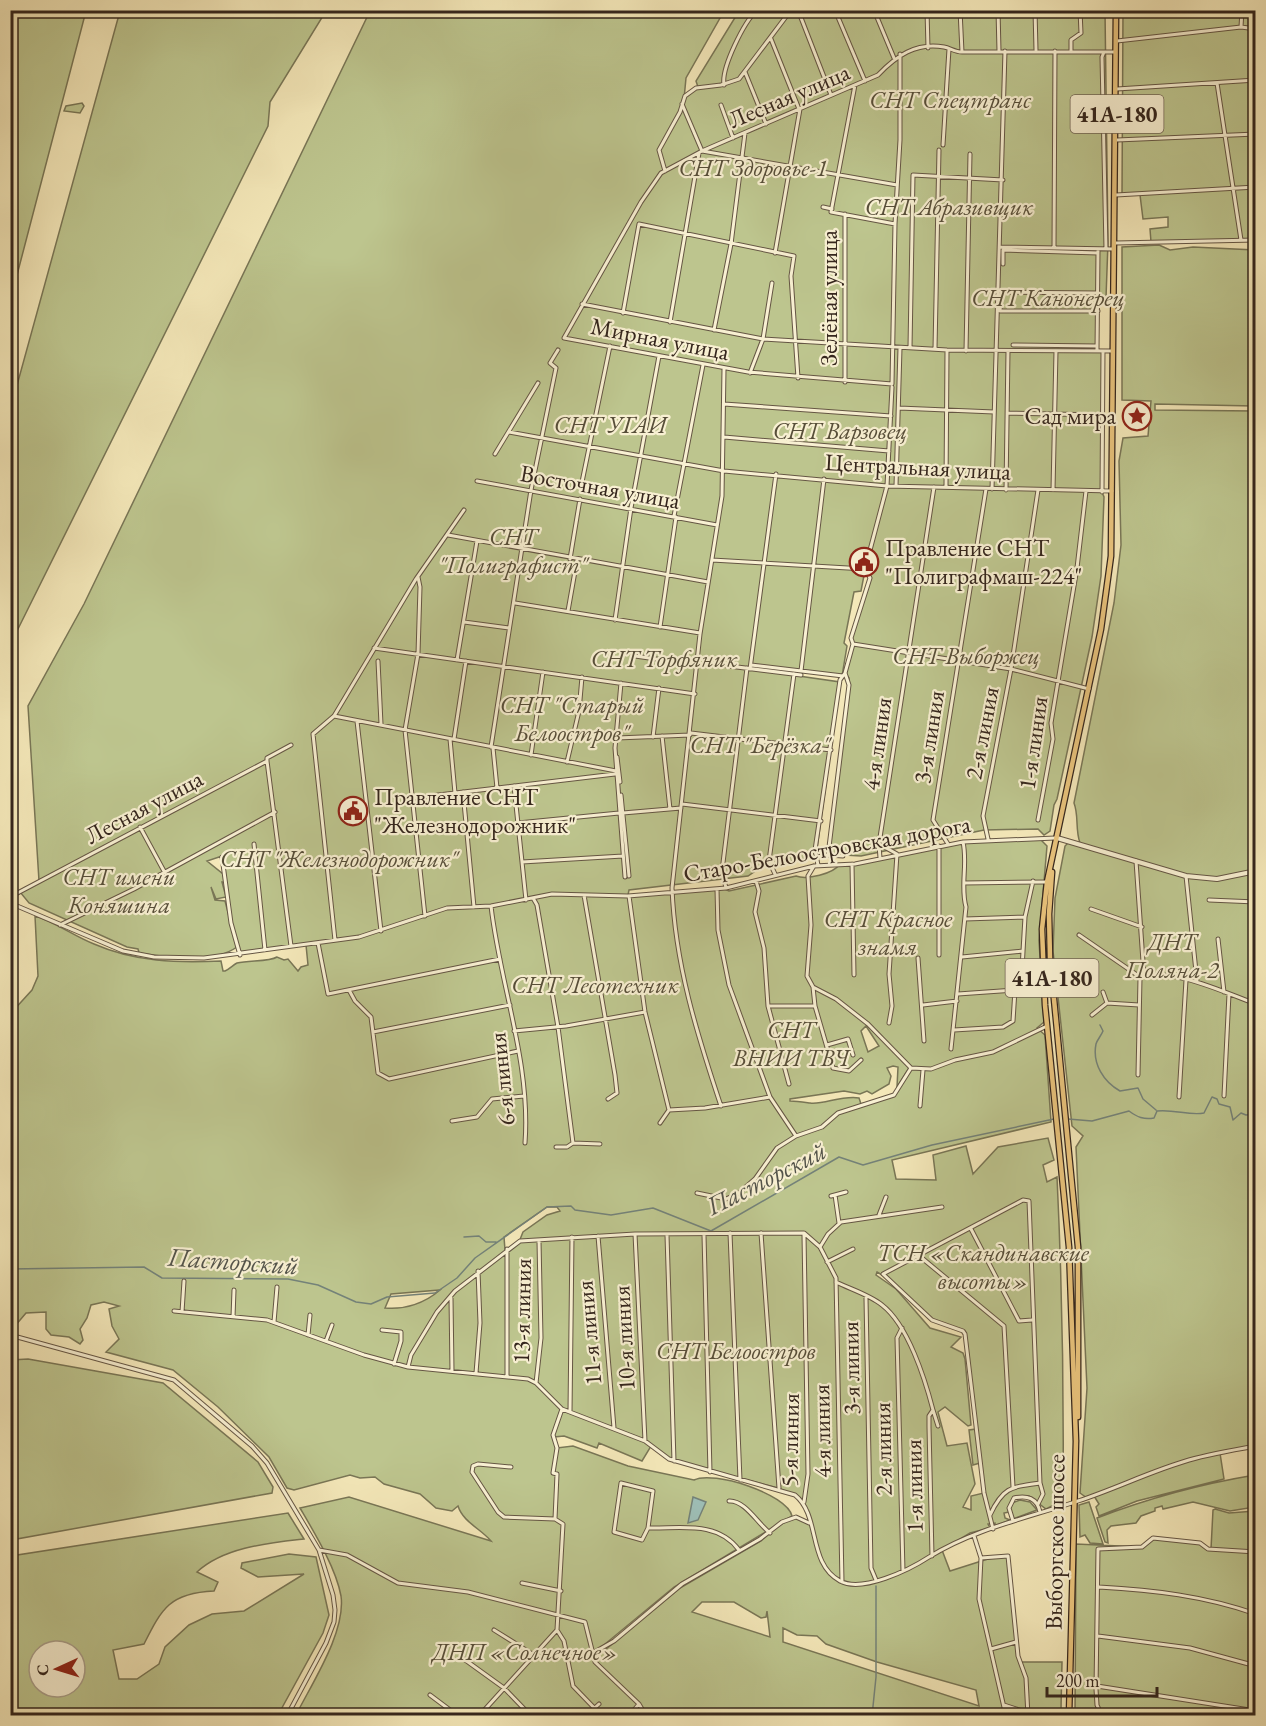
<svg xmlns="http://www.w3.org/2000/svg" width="1266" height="1726" viewBox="0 0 1266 1726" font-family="'EB Garamond',serif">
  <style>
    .green { fill: #bdc58e; stroke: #797656; stroke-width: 1.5; fill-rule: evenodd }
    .water { fill: #9ebfb7; stroke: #748279; stroke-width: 1.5 }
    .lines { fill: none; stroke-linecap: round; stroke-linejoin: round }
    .stream { stroke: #748279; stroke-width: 1.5 }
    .minor-casing { stroke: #655644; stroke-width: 5 }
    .tertiary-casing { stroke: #655644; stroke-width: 6 }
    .primary-casing { stroke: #35261d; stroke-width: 7 }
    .minor { stroke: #f8f0d2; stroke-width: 3 }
    .tertiary { stroke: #f8f0d2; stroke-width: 4 }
    .primary { stroke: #eac47c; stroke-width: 4.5 }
    .labels { text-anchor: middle; stroke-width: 4.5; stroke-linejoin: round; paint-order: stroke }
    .shield { fill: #f8f0d2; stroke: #706353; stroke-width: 1.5 }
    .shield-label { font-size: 22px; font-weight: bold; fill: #35261d }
    .street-label { font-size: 24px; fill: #35261d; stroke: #f8f0d2 }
    .park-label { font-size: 24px; font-style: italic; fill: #574e39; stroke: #f8f0d2 }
    .poi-label { font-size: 24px; fill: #35261d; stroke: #f8f0d2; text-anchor: start }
    .water-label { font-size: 26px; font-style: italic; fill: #54544b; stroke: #f8f0d2 }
  </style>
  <rect width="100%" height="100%" fill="#f4e8b9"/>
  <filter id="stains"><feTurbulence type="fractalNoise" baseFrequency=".00333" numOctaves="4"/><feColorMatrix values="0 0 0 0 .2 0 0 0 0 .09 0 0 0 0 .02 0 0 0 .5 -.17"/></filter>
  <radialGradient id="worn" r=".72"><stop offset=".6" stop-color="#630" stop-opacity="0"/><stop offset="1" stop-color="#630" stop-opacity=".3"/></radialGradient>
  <path class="green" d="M11,10l75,1 -75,287 -1,-287z
    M120,11h206l-56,91 -2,24 -257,517v-236z
    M370,11h354l-38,67 -2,21 14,-12 -2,-6 43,-70h366l3,231 -2,56h-8l-1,53h5v141l2,5 -3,79 -9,61 -35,162 -3,6 -4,26 -6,4 -6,-6 -54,1 -123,26 -33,-2 20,-161 1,-15 -3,-4 6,-28 -1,-8 19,-60 -5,-8 -4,21 -7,1 -10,51 3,3 -5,30 -91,-12 -1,5 90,13 -24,174 -56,12 -12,8 -119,14 -1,5 94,-7 7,3 67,-15c11,4 37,-2 44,-12h15l107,-22 78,-3 7,7 -8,95 5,81 -7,6 8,7 6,87 -159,38 4,19 40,1 -3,-25 33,-9 7,28 25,-27 50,-9 6,22 -11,5 4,17 10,-5c5,106 7,212 6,318l-3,7 -14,7 -17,-13 -15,1 -4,6 -1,9 -5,1 1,5 5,2 -15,6v-3l-7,1 2,4 -20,5 -28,17 8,21 44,-14 14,-1 12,106h42l-1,47h-19v7l-746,-1c16,-32 50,-83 45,-119 -5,-28 -27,-64 -41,-88l49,-11 142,44c-10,-12 -28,-19 -33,-35l-6,5 -16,-3 -16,-14 -36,-10 -9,-7 -15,1 -10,-3 -56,15 -7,-2 -18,-31 -51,-50 -45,-37 -67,-18 13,-13 -7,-13 -3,-17 10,-3 -15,-4 -13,3 -4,13 -7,11 3,11 -3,4 -11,-7 -18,-2 -5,-6v-17l-20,1 -11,13h-4v-313l21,-23 6,-14 -3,-60c20,6 39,20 59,28 41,18 83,19 127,17l2,10h2c5,-2 8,-6 12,-8 12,-3 32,-1 40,-6l7,3 4,-1 10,12 3,-4 7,-2 -2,-20 -66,8 -9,-30 -9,-67 -15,5 16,13 2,8h-3l4,15 -10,2 -5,-12 4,13 10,1 12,46c-26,18 -68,10 -98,6l-1,-4 -11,-2 -98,-44 -9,-11 19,-11 -11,-175 56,-102zM866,1026l13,20 -11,6 -7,-21zM893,1066l5,1 -1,20 12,-19c-16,33 -13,26 -48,36l-2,-6c-17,-3 -36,7 -49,5 -7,-1 -13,-2 -20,-2v-2l54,-8 16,3 7,-3 5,3 17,-10 2,-8 -4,-8zM547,1207h10l3,4 -13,4 -24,17 -4,10 -14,8 -1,-13zM877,1272l7,4 48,44 30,11 5,8 9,90 -7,1 4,35 7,-2 4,30 -13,3v14l-8,-3 12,-23 -8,-41 -20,3 -9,-34 7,-5 23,19 3,-1 -6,-66 -2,-6 -12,-6 10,-10 -31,-9 -34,-39 -20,-14zM440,1290c-15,13 -35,20 -55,18l6,-14zM564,1436l33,12 2,-5 43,18 9,-15 19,14 108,28c23,9 25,12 32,35l-14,-6 -17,8 -18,16 -81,47 -74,61 -13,5 81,-67 118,-71c-5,-22 -79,-46 -98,-36l-66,-14 -55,-20 -16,2 -3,-11zM702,1602h32l27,16 5,-1 1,-6 3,26 -78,-25zM783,1628l14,7 20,1 9,8 51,18 99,28 3,16 -196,-64z
    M1123,11h132v229l-104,2 -1,-13 18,-2v-10l-25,2 -3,-24h-18z
    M82,103l2,3 -4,7 -16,-2 2,-5z
    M1159,245l11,5 23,-3 62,3v1196l-35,7 4,26 -87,22 -38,15 -3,-9 3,-3 -5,-8 -7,2 -7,-5 7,-105 -11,-241 7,-11 -11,-10 -19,-175 2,-53 10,-52 4,-4 11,1c-5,-14 -1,-27 -6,-40l40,-200 7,-58 -2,-84 4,-23 25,-2 3,-35 -29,-1v-153zM1155,404l99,2 1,5 -100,-1z
    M28,1359l135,24 95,79 15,25 -1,6 -261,47v-180z
    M1255,1475v13l-3,1 3,18 -25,4 -37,-9 -30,7 -1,-3 -7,2v3l-14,5 -5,7 -25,3 -4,4 1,13 -3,-1 -8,-24c52,-20 104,-34 158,-43z
    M1020,1500l10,2 7,8 -24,9 -3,-10 2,-6z
    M1089,1502l14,42 -13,-1 -5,-8 -5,2 -1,-32z
    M1215,1509l14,4 26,-2v204l-180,1 1,-172 66,3 11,-9 47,5 7,6h4l2,-39z
    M288,1513l16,26c-35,4 -80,8 -107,33l21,10 -4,9c-44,2 -52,17 -70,53l-31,6 6,29h18l22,-15 6,-17 24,-22 23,-11 32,-3 60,-37 -46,3 -17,-9 1,-5 47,-9 27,3 13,58 -6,18 -45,82h-267v-159zM39,1651h36v36h-36z"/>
  <path class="water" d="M693,1497l13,5 -8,18 -10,3z"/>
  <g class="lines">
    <path class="stream" d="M1100,1025l3,6c-2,5 -6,9 -7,13 -4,20 8,38 24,47l18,-3 5,11 13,11
      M1068,1119l24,2 37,-10c8,6 15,9 25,7l3,-7c17,-2 33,5 47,2l8,-16 5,2 2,5 11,3 3,13 8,-7 5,2 10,-1
      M464,1237l15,-1 7,6h10
      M10,1269l134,-2 18,11 126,1 30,6 38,17 15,2 16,-7 48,-4 22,-15 18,-20 72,-51 24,-1 4,4 36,5 42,-7 58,23 128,-74 24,8 69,-20 122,-26
      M872,1716l4,-39v-91"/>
    <g class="minor-casing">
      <path id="minor" d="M798,10l33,85
        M835,10l30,71
        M874,10l20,48
        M927,10l1,38
        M960,10l2,42
        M998,10l1,41
        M1035,10l1,40
        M1241,27l1,-17
        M771,39l28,70
        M1117,41l124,-14 15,2
        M1071,51v-11l10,-7 -1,-23
        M1104,52l-2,5 4,192
        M745,72l21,52
        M1217,83l24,157
        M724,85c-3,-17 20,-63 33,-75
        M855,85l-24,127 64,12 5,-84v-86
        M1117,89l139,-9
        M682,104l20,47 195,34
        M721,105l12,33
        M1117,140l139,-6
        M943,145l6,-96
        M665,171l-6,-21 21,-38 5,-16 11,-8 25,-3 18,-6 52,-69
        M1116,195l140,-8
        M823,207l9,2
        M845,214v168
        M895,224l-3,160 -144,-12 -184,-34 77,-136 20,-29 41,-22 176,-76c18,-19 38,-33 66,-28 6,1 11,5 18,5h153
        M1116,243l140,-3
        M1000,247l114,2
        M1054,247l1,-196
        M775,253l25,-144
        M1003,264v-14l95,3
        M1001,292l-1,19h98
        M1001,292l97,1
        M582,304l181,35 184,11 166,1
        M623,313l16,-89 155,32 -3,20 7,102
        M670,322l29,-169
        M714,330l17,-86 14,-111
        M1013,345l84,1
        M910,348l3,-173 90,5
        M935,349l4,-199
        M966,351l4,-197
        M1097,351l1,-100
        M750,373l13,-34 9,-56
        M724,404l167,12
        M899,408l95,4
        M1007,413l95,2
        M509,432l215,39 163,15 225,5
        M724,437l165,14
        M495,454l43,-71
        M477,481l240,44
        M582,482l28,-136
        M896,486l4,-138
        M946,487l1,-136
        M992,489l13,-438
        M1006,490l2,-139
        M1053,490l3,-139
        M1102,492l1,-141
        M674,516l29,-151
        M448,535l260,47
        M570,559l10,-60
        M712,560l153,9
        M865,569l22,-83 5,-99
        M418,577l2,10 -2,67 -13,76 20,186
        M515,603l185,30
        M568,611l9,-51
        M615,620l16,-112 28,-152
        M464,622l45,6
        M660,627l16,-110
        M853,644l158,25 78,20
        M374,648l321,46
        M635,656l63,9
        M457,660l20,-119
        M378,661l3,63
        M705,663l96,12
        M751,665l92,11
        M750,669l26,-195
        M801,671l23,-192
        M621,683l-6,65 10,129
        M334,716l282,55
        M357,721l24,210
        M691,733l140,17
        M662,736l8,73
        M653,737l6,-49
        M617,738l73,-3
        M450,739l5,54
        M454,739l12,-78
        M491,747l40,-257 25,-122 -6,-5 8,-13
        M493,748l4,40
        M531,755l12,-83
        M617,757l3,25
        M267,761l24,185
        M567,762l12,-51 3,-34
        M514,786l12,114
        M463,792l11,115
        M621,795l8,81
        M413,798l202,-24
        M682,804l139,17
        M623,813l58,-5
        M1038,820l15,-81 -2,-16 26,-155 9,-77
        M518,823l101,-10
        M140,827l25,46
        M988,839l-5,-23 28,-147 27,-179
        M254,844l11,106
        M948,844l-15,-24 53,-331
        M879,845l1,13
        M828,855l21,-170 -4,-12 8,-29 -2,-6 19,-60 -5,-9
        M222,857l9,66 9,32
        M816,857l12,-2 15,1
        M1136,861l8,115
        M522,862l101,-6
        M852,864l2,111
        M818,865l-3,-15 25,-170 5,-7
        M814,866l-6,10 3,49 -4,51 6,11 2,19 18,62 16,3 12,-11
        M775,874l-6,-13 25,-187
        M1186,876l11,105
        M756,881l3,10 -4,21 9,36 4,58 21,78
        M964,883l83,-1
        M726,888l-4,-17 25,-203
        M717,889l1,41 11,55 41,112 26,39
        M584,895l31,180 2,18 -9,6
        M629,896l16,116 24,98
        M10,897l257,-136v-3l24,-13
        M533,898l4,7 21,122 15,116
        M1209,900l47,2
        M10,903l113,48 31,6 50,1 155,-21 88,-29 44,-2 61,-12 76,2 98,-8 88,-22 41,-2 108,-22 92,-4
        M491,906c9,79 40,157 34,237
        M1091,909l51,18
        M965,919l60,-2
        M60,925l74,-36 141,-77
        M1079,935l61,42
        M1218,939l6,53
        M335,940l-22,-206 21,-18 82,-137 48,-69
        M318,943l10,51 172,-35
        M939,955v-109
        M962,957l61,-6
        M918,958l6,83
        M1140,977c33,-10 85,16 116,27
        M1021,986l23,-2
        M813,987l23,12 32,25 43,44
        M349,990l6,11 16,16 7,56 11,6 129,-28
        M1103,992l4,11
        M958,994l57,-4
        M923,1005l34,-4
        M768,1006h46
        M1092,1015l15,-12 32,2
        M889,1023l3,-17 -3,-32 8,-120 -18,-10 55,-357
        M954,1030l49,-3 10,-6 2,-31 6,-4 4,-69 8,-36
        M514,1031l52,-5 79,-14
        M373,1032l137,-27
        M827,1045l21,-6 5,16
        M951,1049l15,-142c-6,-21 2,-43 -3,-65
        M1138,1075l2,-97
        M1224,1096l5,-102
        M1179,1097l7,-117
        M721,1106c-24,-72 -46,-142 -49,-218l28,-254 22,-138 2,-127
        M920,1106l3,-36
        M669,1110l36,-2 65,-11
        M452,1121l25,-4 15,-18 32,-3
        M660,1123l9,-13
        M556,1147h11l6,-4 27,1
        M697,1193l29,6 13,-6 16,-14 22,-31 19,-12 26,-9 16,-14 56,-18 17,-27 20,1 24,-9 38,-8 54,-26
        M835,1195l4,28
        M831,1196l15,-4
        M879,1215l7,-18
        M971,1229l48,92 13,-1
        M730,1233l10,247
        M761,1233l18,255
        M635,1234l10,207
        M667,1235l7,226
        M704,1235l6,237
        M598,1236l16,192
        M820,1247l8,-13 13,-12 101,-15
        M507,1249v128
        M917,1254l87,72 9,161
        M827,1262l26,-13
        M836,1282c14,7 34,13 46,23 26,20 43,74 51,105l-4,6v11l3,129
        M451,1298l1,73
        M866,1298l5,270 5,12
        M174,1311l93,9 97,35 44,12 120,12 8,4 26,26
        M182,1312l2,-31
        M233,1317l1,-27
        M274,1322l3,-35
        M902,1328l-5,10 6,233
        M382,1330l19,2v9l-7,23
        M10,1335l164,45 78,66 15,17 52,87 14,45 2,15 -1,12 -8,21 -39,73
        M308,1335l2,-20
        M326,1341l6,-16
        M408,1367l3,-12 26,-43 18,-21 65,-50 115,-7 169,-1 16,14 16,31 6,304
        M476,1373l4,-50 -2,-52
        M536,1383l5,-45 -2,-97
        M933,1410l5,16
        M570,1412l2,-175
        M511,1467l-33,-3 -5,2 -1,6 26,40 6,5 51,2
        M621,1483l32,8 -5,37 -6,12 -28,-8z
        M729,1501c16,-1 29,23 41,32
        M804,1502l4,-28 -4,-239
        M990,1515c13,-28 21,-28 50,-32
        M1013,1521l-4,-13 5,-10c13,-3 23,0 26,14
        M648,1528c31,1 69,-8 91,22
        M993,1529l-9,-36 -19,-159 -2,-3 -31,-11 -49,-46 140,-74 6,1 11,282 3,11 -5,10
        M974,1536l7,22 -2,41 27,117
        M319,1550l28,5 51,28 70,9 117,30 10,40 44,42 -10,12
        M981,1558l27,-2 10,100 8,22 2,38
        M522,1583l39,8
        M1099,1587c54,3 106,9 157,27
        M494,1630l40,25
        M557,1630l7,11 9,45 29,30
        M1098,1636l92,12 66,18
        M991,1649l25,-7
        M593,1653l21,-12 68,-57 78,-45 22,-17 14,-5 13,6
        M461,1657l43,31 27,28
        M1097,1686l159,25
        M430,1695l28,21
        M639,1704l7,12
        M1004,1705l24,8
        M479,1716l78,-86 6,-106 -8,-5 2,-45 -4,-1 4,-25 -4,-13 9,-26 83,32 24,18 126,36c26,21 12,68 45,86 22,12 69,-11 89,-24 45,-28 98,-39 149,-56 37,-12 73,-30 111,-41 21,-6 44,-10 67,-14
        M586,1716l13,-12
        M1102,1716l-5,-11 -1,-16 2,-140 44,-2 11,-9 47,5 8,6 48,3"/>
    </g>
    <g class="tertiary-casing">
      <path id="tertiary" d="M1057,838l129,38 31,3 39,-8"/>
    </g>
    <g class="primary-casing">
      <path id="primary" d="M1052,872l-3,42 1,44 28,289v170
        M1076,1442l-7,-195 -24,-242 -3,-76 5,-47 54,-253 10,-73 5,-546
        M1069,1716l7,-276"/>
    </g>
    <use href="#minor" class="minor"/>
    <use href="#tertiary" class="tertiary"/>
    <use href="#primary" class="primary"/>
  </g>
  <defs>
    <g id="sight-ring" transform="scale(1.5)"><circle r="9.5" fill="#f8f0d2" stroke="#8f2418" stroke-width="1.5"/><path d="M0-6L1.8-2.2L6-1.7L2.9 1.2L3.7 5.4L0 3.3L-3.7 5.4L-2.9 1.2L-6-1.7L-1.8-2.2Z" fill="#8f2418"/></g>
    <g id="civic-ring" transform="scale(1.5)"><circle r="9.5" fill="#f8f0d2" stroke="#8f2418" stroke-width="1.5"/><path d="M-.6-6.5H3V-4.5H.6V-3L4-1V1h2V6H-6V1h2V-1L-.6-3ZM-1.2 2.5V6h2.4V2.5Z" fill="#8f2418"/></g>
  </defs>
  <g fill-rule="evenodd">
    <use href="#sight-ring" x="1137" y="416"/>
    <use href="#civic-ring" x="864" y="562"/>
    <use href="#civic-ring" x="353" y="811"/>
  </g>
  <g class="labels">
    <g class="shield">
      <rect x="1070.5" y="95" width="93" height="38" rx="4.5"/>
      <rect x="1005.5" y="959" width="93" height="38" rx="4.5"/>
    </g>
    <g class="shield-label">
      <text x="1117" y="122">41А-180</text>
      <text x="1052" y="986">41А-180</text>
    </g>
    <g class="street-label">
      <text transform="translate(789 96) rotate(-23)" y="8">Лесная улица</text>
      <text transform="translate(829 298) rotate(-90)" y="8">Зелёная улица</text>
      <text transform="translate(660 339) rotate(11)" y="8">Мирная улица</text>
      <text transform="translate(918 467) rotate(3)" y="8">Центральная улица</text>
      <text transform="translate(600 487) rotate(10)" y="8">Восточная улица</text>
      <text transform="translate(982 733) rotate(-79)" y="8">2-я линия</text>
      <text transform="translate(929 737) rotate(-81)" y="8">3-я линия</text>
      <text transform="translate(1033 743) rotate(-82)" y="8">1-я линия</text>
      <text transform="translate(877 744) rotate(-82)" y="8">4-я линия</text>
      <text transform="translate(144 807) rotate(-28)" y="8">Лесная улица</text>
      <text transform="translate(827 849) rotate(-10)" y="8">Старо-Белоостровская дорога</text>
      <text transform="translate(502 1079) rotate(-96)" y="8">6-я линия</text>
      <text transform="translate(522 1311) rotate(-89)" y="8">13-я линия</text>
      <text transform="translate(589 1333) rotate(-95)" y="8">11-я линия</text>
      <text transform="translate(624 1338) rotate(-93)" y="8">10-я линия</text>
      <text transform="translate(851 1368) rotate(-91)" y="8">3-я линия</text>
      <text transform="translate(822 1431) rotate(-91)" y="8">4-я линия</text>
      <text transform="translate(790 1440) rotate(-89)" y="8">5-я линия</text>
      <text transform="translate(883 1449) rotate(-91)" y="8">2-я линия</text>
      <text transform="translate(914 1486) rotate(-91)" y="8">1-я линия</text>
      <text transform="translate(1055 1542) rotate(-89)" y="8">Выборгское шоссе</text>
    </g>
    <g class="park-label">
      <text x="950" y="108">СНТ Спецтранс</text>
      <text x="753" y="176">СНТ Здоровье-1</text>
      <text x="949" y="215">СНТ Абразивщик</text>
      <text x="1048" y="306">СНТ Канонерец</text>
      <text x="610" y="433">СНТ УГАИ</text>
      <text x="840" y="439">СНТ Варзовец</text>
      <text x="513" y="545">СНТ<tspan x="513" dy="28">"Полиграфист"</tspan></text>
      <text x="966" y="664">СНТ Выборжец</text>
      <text x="664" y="667">СНТ Торфяник</text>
      <text x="572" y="713">СНТ "Старый<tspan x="572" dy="28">Белоостров"</tspan></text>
      <text x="760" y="753">СНТ "Берёзка"</text>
      <text x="339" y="867">СНТ "Железнодорожник"</text>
      <text x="119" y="885">СНТ имени<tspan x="119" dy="28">Коняшина</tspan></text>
      <text x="888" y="927">СНТ Красное<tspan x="888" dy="28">знамя</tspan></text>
      <text x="1172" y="950">ДНТ<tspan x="1172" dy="28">Поляна-2</tspan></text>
      <text x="595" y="993">СНТ Лесотехник</text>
      <text x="791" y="1038">СНТ<tspan x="791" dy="28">ВНИИ ТВЧ</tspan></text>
      <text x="983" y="1261">ТСН «Скандинавские<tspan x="983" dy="28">высоты»</tspan></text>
      <text x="736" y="1359">СНТ Белоостров</text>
      <text x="525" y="1660">ДНП «Солнечное»</text>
    </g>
    <g class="poi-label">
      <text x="1116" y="424" text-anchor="end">Сад мира</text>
      <text x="885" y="556">Правление СНТ<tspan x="885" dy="28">"Полиграфмаш-224"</tspan></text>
      <text x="374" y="805">Правление СНТ<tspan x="374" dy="28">"Железнодорожник"</tspan></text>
    </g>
    <g class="water-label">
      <text transform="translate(766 1178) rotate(-27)" y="9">Пасторский</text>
      <text transform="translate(233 1261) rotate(4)" y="9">Пасторский</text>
    </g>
  </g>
  <rect width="1266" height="1726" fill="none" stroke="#f4e8b9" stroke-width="36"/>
  <rect x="12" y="12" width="1242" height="1702" fill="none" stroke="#35261d" stroke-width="3"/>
  <rect x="18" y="18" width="1230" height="1690" fill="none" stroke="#35261d" stroke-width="1.5"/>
  <g transform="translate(57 1669) rotate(266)"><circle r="28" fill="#f8f0d2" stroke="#aa9f8a" stroke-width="1.5"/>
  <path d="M0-4.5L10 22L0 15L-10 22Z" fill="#8f2418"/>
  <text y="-9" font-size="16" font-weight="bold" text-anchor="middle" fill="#35261d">С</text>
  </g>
  <path d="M1047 1687v9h110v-9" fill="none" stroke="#35261d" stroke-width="3"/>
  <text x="1056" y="1687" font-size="18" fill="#35261d" stroke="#f8f0d2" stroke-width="4.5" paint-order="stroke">200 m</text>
  <rect width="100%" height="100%" filter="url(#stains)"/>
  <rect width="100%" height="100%" fill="url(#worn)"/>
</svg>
